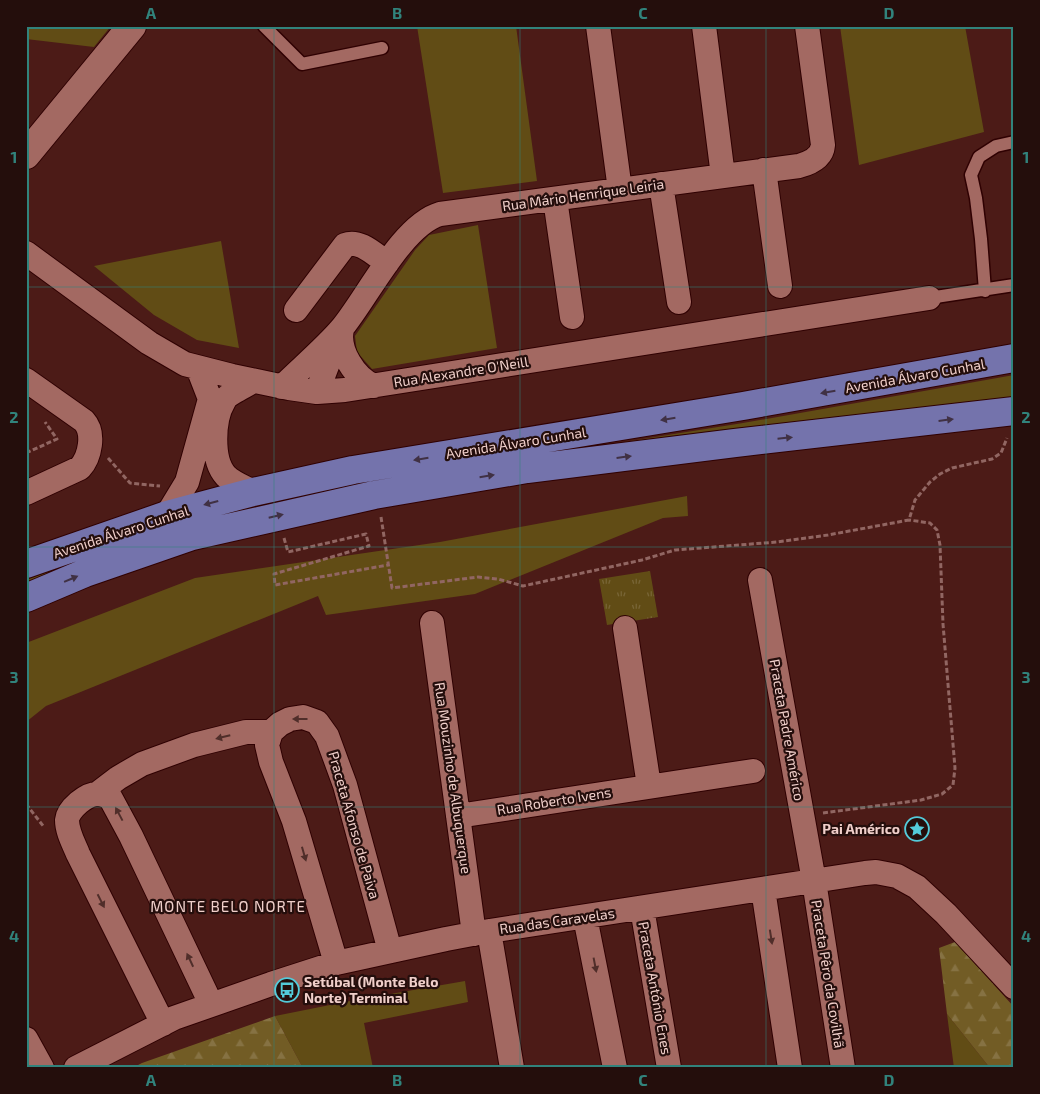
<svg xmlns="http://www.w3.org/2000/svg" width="1040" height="1094" viewBox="0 0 1040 1094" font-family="'Exo 2',sans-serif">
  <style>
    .green { fill: #614c15 }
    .forest { fill: url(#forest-firs) }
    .park { fill: url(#park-tufts) }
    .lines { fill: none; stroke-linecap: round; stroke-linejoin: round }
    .service-casing { stroke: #2f0102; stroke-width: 15 }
    .minor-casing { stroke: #2f0102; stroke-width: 26 }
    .secondary-casing { stroke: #2f0102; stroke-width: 30 }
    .primary-casing { stroke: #2f0102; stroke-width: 30 }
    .path { stroke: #916662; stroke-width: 3; stroke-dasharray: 5 2.5; stroke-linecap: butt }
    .service { stroke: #a36962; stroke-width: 12 }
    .minor { stroke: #a36962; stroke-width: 24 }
    .secondary { stroke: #a36962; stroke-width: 28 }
    .primary { stroke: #7473ac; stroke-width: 28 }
    .oneway { fill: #403144 }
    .oneway2 { fill: #502e2a }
    .grid { fill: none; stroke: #31837c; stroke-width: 1; stroke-opacity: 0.55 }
    .labels { text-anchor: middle; stroke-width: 4.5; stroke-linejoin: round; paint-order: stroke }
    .street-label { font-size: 14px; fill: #f0cfca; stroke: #240e0c }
    .poi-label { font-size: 14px; font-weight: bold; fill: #f0cfca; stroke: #240e0c; text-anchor: end }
    .neighbourhood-label { font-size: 15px; letter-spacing: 1px; fill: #f0cfca; stroke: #240e0c }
    .neatline { fill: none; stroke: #31837c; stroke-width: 2 }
    .grid-label { font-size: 16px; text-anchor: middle; font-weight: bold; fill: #31837c }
  </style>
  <defs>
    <pattern id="forest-firs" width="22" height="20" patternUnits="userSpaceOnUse" patternTransform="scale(1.25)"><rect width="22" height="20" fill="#725c25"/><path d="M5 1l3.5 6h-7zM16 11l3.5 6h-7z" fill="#867243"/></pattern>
    <pattern id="park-tufts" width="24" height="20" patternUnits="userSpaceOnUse" patternTransform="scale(1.25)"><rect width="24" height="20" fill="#614c15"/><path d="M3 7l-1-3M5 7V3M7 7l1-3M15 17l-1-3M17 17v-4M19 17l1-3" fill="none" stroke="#786536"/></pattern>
  </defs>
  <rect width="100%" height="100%" fill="#4c1b17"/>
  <path class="green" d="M26,26h85l-17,21 -68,-8z
    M417,26h99l21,155 -94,12z
    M840,26h125l19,106 -125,33z
    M478,225l19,123 -125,21 -15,-17 -2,-16 60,-86 14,-15z
    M221,241l18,107 -42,-8 -43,-25 -60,-49z
    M1014,375v24l-356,42 -632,145v-6l72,-28 137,-40 125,-28 383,-61z
    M687,496l1,20 -25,2 -188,76 -149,21 -8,-19 -272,110 -20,16v-79l169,-65 245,-36z
    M465,981l3,21 -104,21 9,45h-70l-28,-52 75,-15z
    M947,1014l43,54h-36z"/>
  <path class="forest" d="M955,942l59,65v61h-24l-43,-54 -8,-66z
    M275,1016l28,52h-171l10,-5z"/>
  <path class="park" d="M650,571l8,46 -51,8 -8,-46z"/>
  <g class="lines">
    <g class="service-casing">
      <path id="service" d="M264,26l38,38 80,-16
        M985,291l-4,-52 -5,-41 -5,-23 8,-18 17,-11 18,-4
        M929,298l85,-13"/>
    </g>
    <g class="minor-casing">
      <path id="minor" d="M598,26l22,164
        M704,26l19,150
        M764,170l16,116
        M661,184l18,118
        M555,199l17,118
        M26,253l123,90 36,21 47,12 57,12 28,4 28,-2 584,-92
        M296,310l49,-65c15,-6 30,10 42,18
        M342,329c-5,21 13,49 32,57
        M26,380l58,41c11,12 6,36 -4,47l-54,25
        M253,381c-7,5 -26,13 -29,20 -11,18 -13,59 2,75 7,7 18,11 27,16
        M282,387c19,-19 43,-39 60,-59 25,-30 60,-103 98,-114l359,-48c11,-3 23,-8 24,-21l-16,-119
        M317,392l21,-55
        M167,515l20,-33 23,-83 -12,-31
        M760,580l54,301 29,187
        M432,623l42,311
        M625,628l24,158
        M97,794l21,-16 24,-14 52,-19 52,-13h25
        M458,816l295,-45
        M763,889l27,179
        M642,908l27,160
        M585,917l30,151
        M489,931l23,137
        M336,963l-42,-142 -23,-59 -4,-17 4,-13 9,-8 10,-5 13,-2 14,5 10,14 18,49 45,166
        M163,1024l-85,-170c-4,-10 -11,-22 -11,-34 1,-11 20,-27 31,-26 4,0 8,2 12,3l21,39 80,168
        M26,1039l16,29
        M76,1068l98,-50 97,-34 65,-21 110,-24 37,-7 382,-59 11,-1 21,4 20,11 29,27 68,73"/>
    </g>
    <g class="secondary-casing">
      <path id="secondary" d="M26,155l106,-129"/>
    </g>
    <g class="primary-casing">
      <path id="primary" d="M26,564l141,-49 86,-23 100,-22 390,-64 271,-48
        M26,598l59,-25 107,-37 182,-41 153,-26 208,-26 279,-32"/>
    </g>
    <path class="path" d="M26,453l31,-14 -12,-17
      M108,458l22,25 30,3
      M381,517l11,71 86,-11 20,2 25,7 119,-26 33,-10 102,-8 51,-7 81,-15 6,-20 15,-18 10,-8 12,-6 40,-9 9,-6 6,-15
      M284,538l4,14 78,-18 3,12 -95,28 1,11 113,-20
      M26,804l18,23
      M823,813l98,-13 21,-6 11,-9 2,-17 -12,-144 -3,-79 -3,-15 -7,-7 -21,-3"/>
    <use href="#service" class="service"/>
    <use href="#minor" class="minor"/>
    <use href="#secondary" class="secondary"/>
    <use href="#primary" class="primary"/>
  </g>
  <defs><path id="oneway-solid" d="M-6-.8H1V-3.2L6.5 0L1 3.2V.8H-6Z" transform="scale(1.25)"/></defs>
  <g class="oneway">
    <use href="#oneway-solid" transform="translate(828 392) rotate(170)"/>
    <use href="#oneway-solid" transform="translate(668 419) rotate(171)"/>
    <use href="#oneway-solid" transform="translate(946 420) rotate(-7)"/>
    <use href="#oneway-solid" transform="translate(785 438) rotate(-6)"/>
    <use href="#oneway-solid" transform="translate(624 457) rotate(-7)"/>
    <use href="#oneway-solid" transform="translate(421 459) rotate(171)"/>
    <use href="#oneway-solid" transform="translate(487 476) rotate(-9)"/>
    <use href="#oneway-solid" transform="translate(211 503) rotate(165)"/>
    <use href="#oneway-solid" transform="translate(276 516) rotate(-13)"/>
    <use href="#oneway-solid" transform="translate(71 579) rotate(-23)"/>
  </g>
  <g class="oneway2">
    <use href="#oneway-solid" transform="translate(300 719) rotate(-180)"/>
    <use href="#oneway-solid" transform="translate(223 737) rotate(166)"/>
    <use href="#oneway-solid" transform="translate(119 814) rotate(-118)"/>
    <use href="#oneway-solid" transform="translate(304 854) rotate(74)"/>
    <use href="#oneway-solid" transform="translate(101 901) rotate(63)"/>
    <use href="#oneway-solid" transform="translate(771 937) rotate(81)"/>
    <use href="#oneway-solid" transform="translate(190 960) rotate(-115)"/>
    <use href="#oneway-solid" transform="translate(595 965) rotate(79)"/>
  </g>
  <path class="grid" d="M274,26v1042M520,26v1042M766,26v1042M26,287h988M26,547h988M26,807h988"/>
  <defs>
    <g id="sight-ring" transform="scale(1.25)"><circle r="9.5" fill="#240e0c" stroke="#53cbda" stroke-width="1.5"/><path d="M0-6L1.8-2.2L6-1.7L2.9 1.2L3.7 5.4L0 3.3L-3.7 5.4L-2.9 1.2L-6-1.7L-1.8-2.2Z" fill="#53cbda"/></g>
    <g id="bus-ring" transform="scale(1.25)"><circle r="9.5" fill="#240e0c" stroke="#53cbda" stroke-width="1.5"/><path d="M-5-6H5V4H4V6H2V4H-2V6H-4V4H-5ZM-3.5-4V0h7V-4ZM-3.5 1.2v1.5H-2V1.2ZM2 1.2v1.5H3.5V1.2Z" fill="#53cbda"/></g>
  </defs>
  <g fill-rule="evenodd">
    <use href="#sight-ring" x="917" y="829"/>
    <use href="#bus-ring" x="287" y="990"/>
  </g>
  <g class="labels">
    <g class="street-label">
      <text transform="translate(583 195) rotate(-8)" y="5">Rua Mário Henrique Leiria</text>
      <text transform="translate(461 372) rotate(-9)" y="5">Rua Alexandre O'Neill</text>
      <text transform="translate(915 376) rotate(-10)" y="5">Avenida Álvaro Cunhal</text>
      <text transform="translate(516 443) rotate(-9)" y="5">Avenida Álvaro Cunhal</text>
      <text transform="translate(121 532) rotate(-18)" y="5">Avenida Álvaro Cunhal</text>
      <text transform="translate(787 730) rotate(80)" y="5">Praceta Padre Américo</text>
      <text transform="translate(453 778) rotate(82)" y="5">Rua Mouzinho de Albuquerque</text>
      <text transform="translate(554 801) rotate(-9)" y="5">Rua Roberto Ivens</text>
      <text transform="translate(354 825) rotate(74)" y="5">Praceta Afonso de Paiva</text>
      <text transform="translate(557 921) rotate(-8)" y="5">Rua das Caravelas</text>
      <text transform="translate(828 974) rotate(81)" y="5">Praceta Pêro da Covilhã</text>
      <text transform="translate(655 988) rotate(80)" y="5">Praceta António Enes</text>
    </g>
    <g class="poi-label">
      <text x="900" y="834">Pai Américo</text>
      <text x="304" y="987" text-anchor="start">Setúbal (Monte Belo<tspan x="304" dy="16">Norte) Terminal</tspan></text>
    </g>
    <g class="neighbourhood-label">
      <text x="228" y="912">MONTE BELO NORTE</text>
    </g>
  </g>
  <rect width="1040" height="1094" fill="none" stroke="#240e0c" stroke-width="55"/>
  <rect x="28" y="28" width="984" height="1038" class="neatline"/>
  <g class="grid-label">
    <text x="151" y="19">A</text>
    <text x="397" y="19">B</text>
    <text x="643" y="19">C</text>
    <text x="889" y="19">D</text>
    <text x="14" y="163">1</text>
    <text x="1026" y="163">1</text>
    <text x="14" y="423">2</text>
    <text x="1026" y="423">2</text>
    <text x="14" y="683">3</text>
    <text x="1026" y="683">3</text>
    <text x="14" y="942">4</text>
    <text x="1026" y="942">4</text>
    <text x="151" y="1086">A</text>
    <text x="397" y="1086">B</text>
    <text x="643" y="1086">C</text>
    <text x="889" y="1086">D</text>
  </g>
</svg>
